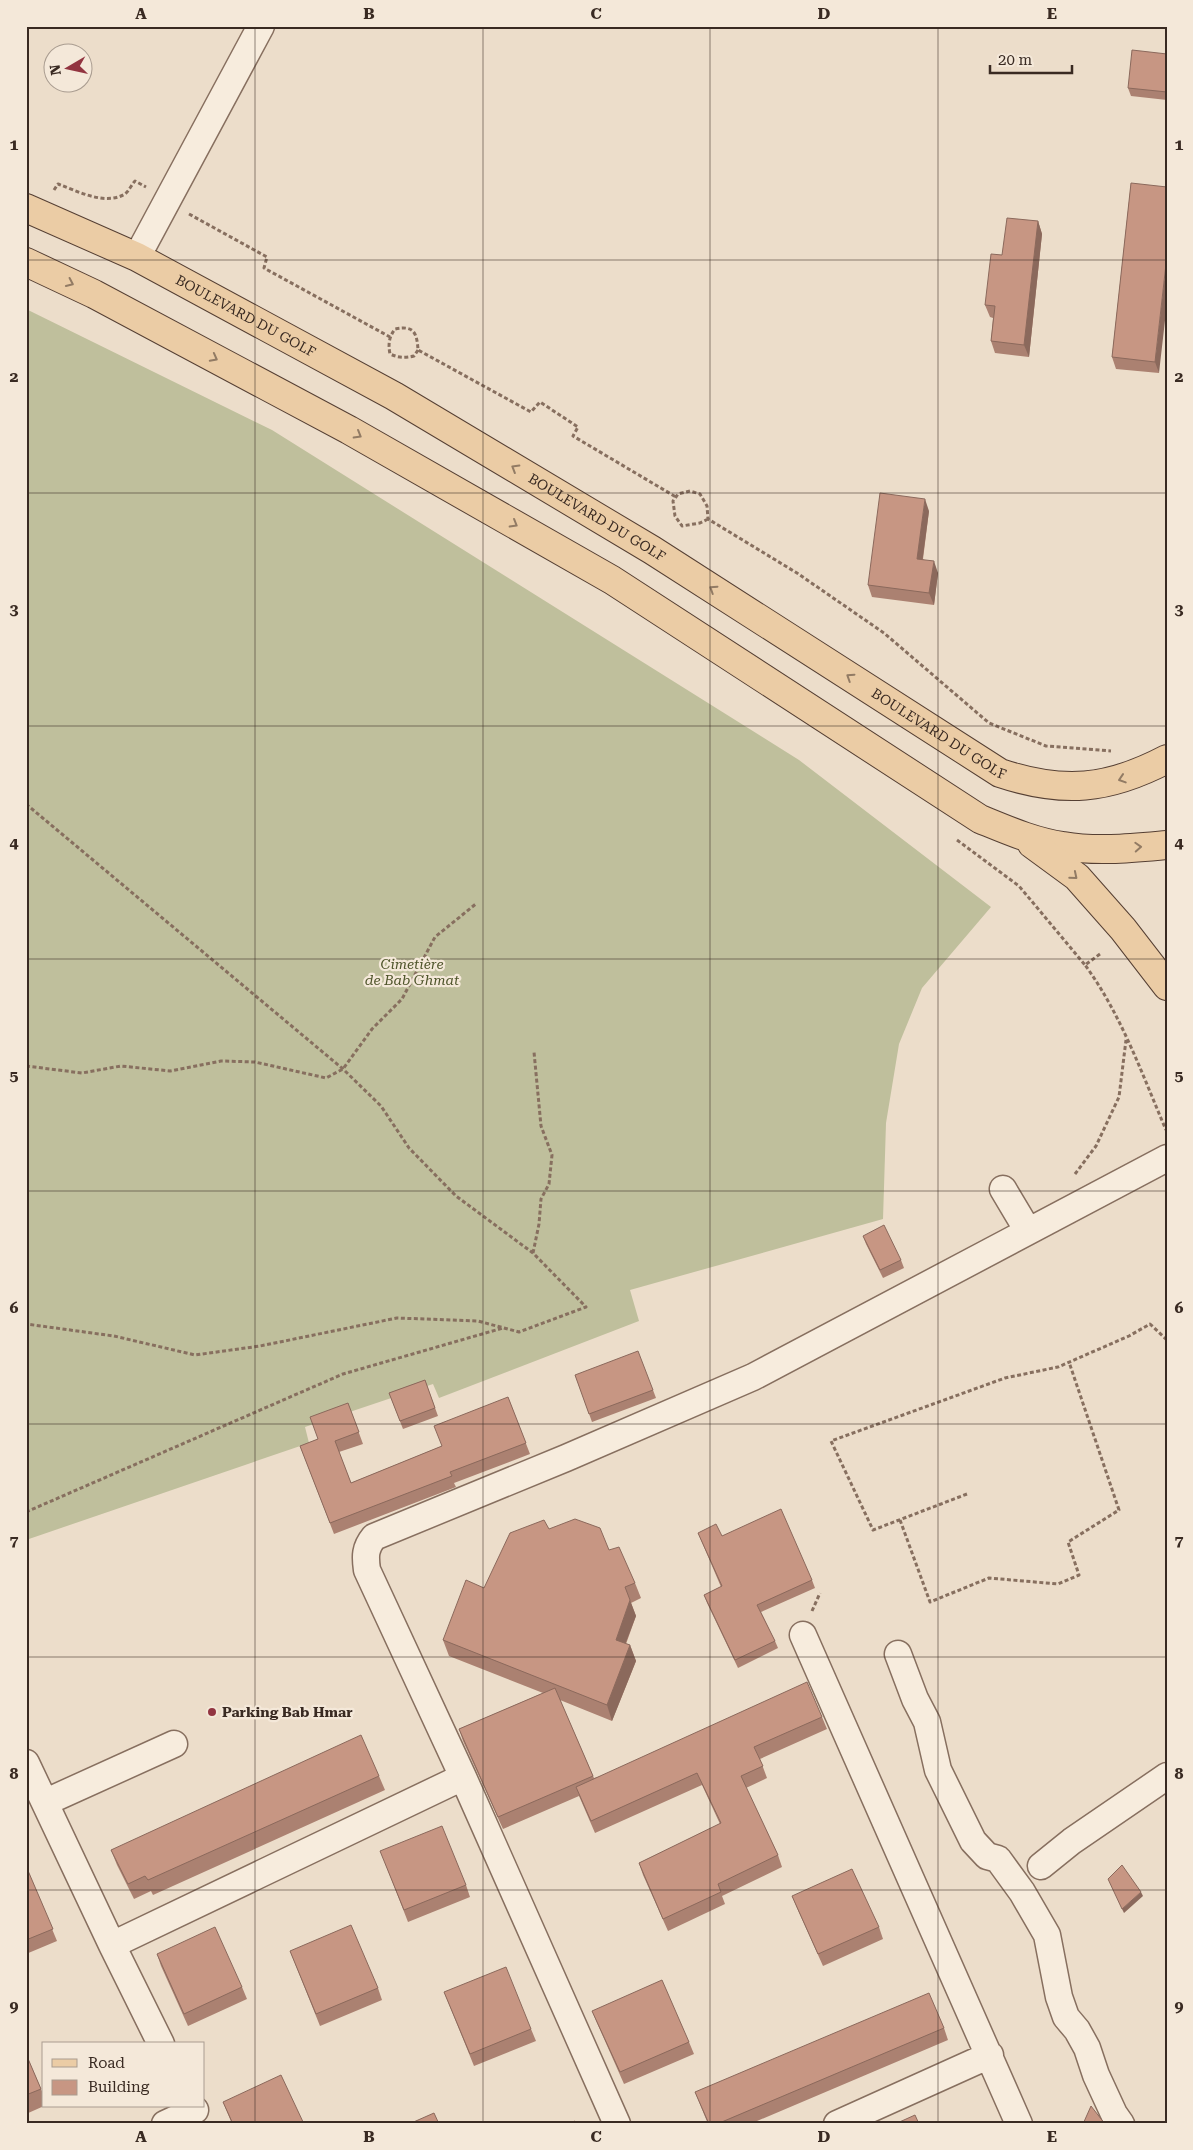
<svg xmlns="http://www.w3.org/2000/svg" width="1193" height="2150" viewBox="0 0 1193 2150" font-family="'Roboto Serif',serif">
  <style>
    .cemetery { fill: #bfbf9c }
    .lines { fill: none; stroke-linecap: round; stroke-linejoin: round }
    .minor-casing { stroke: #876f5f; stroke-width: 29 }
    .major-casing { stroke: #553f33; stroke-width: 30 }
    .path { stroke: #876f5f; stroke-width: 3; stroke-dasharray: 4 2.5; stroke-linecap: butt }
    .minor { stroke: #f7ecdd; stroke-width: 26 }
    .major { stroke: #ebcca5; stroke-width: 28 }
    .wall { fill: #ab8171 }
    .shaded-wall { fill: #8b695c }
    .building { fill: #c79683; stroke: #8b695c }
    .oneway { stroke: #927b64 }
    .grid { fill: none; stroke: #392a22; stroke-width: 1; stroke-opacity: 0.55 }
    .poi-dot { fill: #923440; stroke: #f4e8d9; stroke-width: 2 }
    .labels { text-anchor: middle; stroke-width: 4.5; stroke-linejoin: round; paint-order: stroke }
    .street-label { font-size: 14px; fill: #392a22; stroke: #f4e8d9 }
    .park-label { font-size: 14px; font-style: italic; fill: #4e542a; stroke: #f4e8d9 }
    .poi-label { font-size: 14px; font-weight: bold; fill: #392a22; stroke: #f4e8d9; text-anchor: start }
    .neatline { fill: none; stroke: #392a22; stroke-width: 2 }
    .grid-label { font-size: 16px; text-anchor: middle; font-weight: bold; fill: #392a22 }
  </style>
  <rect width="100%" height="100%" fill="#ecddca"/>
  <path class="cemetery" d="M26,309l246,121 527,330 192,147 -69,81 -23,56 -13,79 -3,96 -253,71 9,31 -200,77 -6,-14 -128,43 4,16 -283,97z"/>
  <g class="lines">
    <g class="minor-casing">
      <path id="minor" d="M137,257l124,-231
        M1003,1189l25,42
        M803,1635l216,489
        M898,1654l17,45 12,23 11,48 35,71 14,15 11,3 24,33 25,43 12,62 7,20 11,13 10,18 9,27 18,39 7,10
        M26,1763l86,182
        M46,1802l128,-58
        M1041,1866l31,-25 95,-65
        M161,2044l-49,-99 351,-168
        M165,2124l30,-14
        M617,2124l-154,-347 -96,-207c-2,-14 -2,-22 7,-33l192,-79 187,-81 414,-219
        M837,2124l153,-69"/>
    </g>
    <g class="major-casing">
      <g id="major">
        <path id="s1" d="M26,208l111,49 257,139 258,154 348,223c63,21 108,17 167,-14"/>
        <path d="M26,262l68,32 255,136 263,150 368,239c27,11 54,23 83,27 34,6 70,2 104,-1"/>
        <path d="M1032,844l45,33 46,52 44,57"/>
      </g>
    </g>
    <path class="path" d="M54,190l4,-6c19,7 47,22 67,10 4,-3 7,-10 10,-13l11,6
      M189,214l78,43 -3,11 126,69
      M418,350l-4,6c-9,2 -15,2 -24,-2 -2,-10 -1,-17 5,-25 19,-4 22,4 23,21l113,62 9,-10 38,25 -5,9 103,61
      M708,519l-8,4 -18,3 -7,-10 -2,-15 5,-7 12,-3 10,3 7,12 1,13 89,54 87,60 105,90 57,23 65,5
      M26,804l317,265 38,37 28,42 47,48 77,57 53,54 -67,25 -41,-11 -81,-3 -137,28 -65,9 -81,-19 -88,-12
      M957,840l62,46 66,79
      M1100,954l-15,11c36,49 57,109 81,165
      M26,1066l56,7 39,-7 49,5 51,-10 34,1 71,16 17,-9 29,-40 30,-30 33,-62 42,-34
      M1075,1174l21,-28 23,-49 7,-57
      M533,1253l6,-29 2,-25 8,-15 3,-29 -11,-29 -7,-74
      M967,1494l-94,36 -42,-89 174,-63 53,-11 71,-31 21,-12 17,16
      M26,1512l317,-138 160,-46
      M900,1520l30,82 59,-24 69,6 21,-9 -11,-33 51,-32 -50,-148
      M812,1611l8,-18"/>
    <use href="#minor" class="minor"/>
    <use href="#major" class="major"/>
  </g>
  <path class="wall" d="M1167,54v46l-36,-4 -3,-8z
    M1131,183l28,190 -43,-4 -4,-12z
    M1038,221l4,13 -13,123 -34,-4 -4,-12 2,-23 -3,-1 -5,-12 17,-50z
    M929,511l-6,48 15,14 -4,32 -62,-8 -4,-12z
    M863,1236l38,24 3,8 -21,10 -17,-34z
    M575,1375l78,15 3,8 -64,24z
    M425,1380l13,36 -35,13 -14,-36z
    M508,1397l22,57 -76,29 2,4 -122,47 -34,-88 18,-7 30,-36 15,41 -24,8 12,31 91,-37z
    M549,1529l60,21 26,33 6,15 -10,5 5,13 -10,28 4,1 6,16 -24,60 -52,-21 34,78 228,-61 5,12 -67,30 7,19 -21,10 32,67 4,12 -60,29 3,8 -57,27 -25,-56 -4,-12 81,-39 -18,-39 -107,48 -16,-37 -76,33 -40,-88 -4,-12 84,-36 -94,-37 -6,-16 41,-52z
    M698,1533l24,3 90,44 3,8 -54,24 14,29 3,7 -40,20 -31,-65 -3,-8 17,-8z
    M379,1776l6,14 -232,105 -2,-4 -17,8 -17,-34 -6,-15z
    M385,1863l81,22 4,12 -62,25z
    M26,1866l31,75 -31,13z
    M792,1896l87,31 4,12 -60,27 -26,-58z
    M290,1951l88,37 4,12 -62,26z
    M157,1954l85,33 5,12 -59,27 -27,-60z
    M444,1992l87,37 5,12 -62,25z
    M592,2011l97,31 5,12 -70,30 -27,-61z
    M944,2028l4,12 -198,84h-42l-13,-32z
    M26,2054l18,42v10l-18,8z
    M223,2102l81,22h-72z"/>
  <path class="shaded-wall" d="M1038,221l4,13 -13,123 -5,-12z
    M1167,255v48l-8,70 -4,-11z
    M925,499l4,12 -8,60 -4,-12z
    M934,561l4,12 -4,32 -5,-12z
    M630,1600l6,16 -15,39 -5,-15z
    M630,1645l6,16 -24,60 -5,-16z
    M1141,1892l2,4 -19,17 -2,-4z"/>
  <path class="building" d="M1132,50l35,4v38l-39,-4z
    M1131,183l36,4v68l-12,107 -43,-5z
    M1007,218l31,3 -14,124 -33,-4 4,-35 -10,-1 6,-51 11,1z
    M880,493l45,6 -8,60 17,2 -5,32 -61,-8z
    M884,1225l17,35 -21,10 -17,-34z
    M638,1351l15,39 -64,24 -14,-39z
    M425,1380l10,28 -35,13 -11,-28z
    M508,1397l18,46 -76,29 2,4 -122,47 -30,-77 18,-7 -8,-22 38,-14 11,29 -24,9 16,42 91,-37 -8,-20z
    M781,1509l31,71 -55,25 18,36 -40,19 -31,-65 18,-9 -24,-53 18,-9 6,12z
    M575,1519l25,9 9,22 10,-3 16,36 -10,4 5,13 -14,40 14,5 -23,60 -164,-65 23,-60 18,8 26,-55 34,-13 5,9z
    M807,1682l15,35 -68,30 9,19 -22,10 37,79 -60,29 3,8 -58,27 -24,-56 82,-40 -24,-50 -106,48 -15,-34z
    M555,1688l38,88 -95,41 -39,-88z
    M361,1735l18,41 -231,104 -3,-4 -17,8 -17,-34z
    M442,1826l24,59 -62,25 -24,-59z
    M1122,1865l19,27 -19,17 -14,-30z
    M26,1866l27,63 -27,11z
    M852,1869l27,58 -61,27 -26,-58z
    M351,1925l27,63 -62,26 -26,-63z
    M215,1927l27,60 -58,27 -27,-60z
    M506,1967l25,62 -61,25 -26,-62z
    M662,1980l27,62 -69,30 -28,-61z
    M929,1993l15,35 -227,96h-8l-14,-32z
    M26,2054l15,35 -15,6z
    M281,2075l23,49h-71l-10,-22z
    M1091,2106l14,18h-22z
    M434,2113l5,11h-30z
    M915,2115l4,9h-24z
    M575,2121l1,3h-7z"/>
  <defs><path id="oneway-chevron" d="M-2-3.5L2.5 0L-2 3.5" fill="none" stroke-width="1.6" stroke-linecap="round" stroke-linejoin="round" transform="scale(1.25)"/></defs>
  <g class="oneway">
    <use href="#oneway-chevron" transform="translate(70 283) rotate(25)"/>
    <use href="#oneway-chevron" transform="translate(214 358) rotate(28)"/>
    <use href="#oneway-chevron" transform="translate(358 435) rotate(30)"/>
    <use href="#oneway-chevron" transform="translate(515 468) rotate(-149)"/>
    <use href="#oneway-chevron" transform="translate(514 524) rotate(30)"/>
    <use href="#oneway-chevron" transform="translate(713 589) rotate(-147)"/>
    <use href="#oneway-chevron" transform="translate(850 677) rotate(-147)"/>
    <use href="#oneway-chevron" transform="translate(1122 779) rotate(162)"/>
    <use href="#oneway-chevron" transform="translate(1138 847) rotate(-3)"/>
    <use href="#oneway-chevron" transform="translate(1074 876) rotate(40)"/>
  </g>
  <path class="grid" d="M255,26v2098M483,26v2098M710,26v2098M938,26v2098M26,260h1141M26,493h1141M26,726h1141M26,959h1141M26,1191h1141M26,1424h1141M26,1657h1141M26,1890h1141"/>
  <circle class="poi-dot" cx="212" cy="1712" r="5"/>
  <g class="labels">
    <g class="street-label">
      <text dy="5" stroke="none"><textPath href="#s1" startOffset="245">BOULEVARD DU GOLF</textPath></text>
      <text dy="5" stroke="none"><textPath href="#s1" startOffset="650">BOULEVARD DU GOLF</textPath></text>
      <text dy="5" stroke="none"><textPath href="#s1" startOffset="1055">BOULEVARD DU GOLF</textPath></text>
    </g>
    <g class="park-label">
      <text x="412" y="969">Cimetière<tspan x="412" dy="16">de Bab Ghmat</tspan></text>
    </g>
    <g class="poi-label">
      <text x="222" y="1717">Parking Bab Hmar</text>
    </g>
  </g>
  <rect width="1193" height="2150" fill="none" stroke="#f4e8d9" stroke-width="55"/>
  <rect x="42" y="2042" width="162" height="65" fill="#f4e8d9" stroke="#a99c90"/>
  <rect x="52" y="2059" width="25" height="8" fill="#ebcca5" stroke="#a99c90"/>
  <text x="88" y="2068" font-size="15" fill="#392a22">Road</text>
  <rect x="52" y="2080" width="25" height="15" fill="#c79683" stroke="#a99c90"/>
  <text x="88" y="2092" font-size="15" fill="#392a22">Building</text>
  <g transform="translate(68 68) rotate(261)"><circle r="24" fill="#f4e8d9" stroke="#a99c90"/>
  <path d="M0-4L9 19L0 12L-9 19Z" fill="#923440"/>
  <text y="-8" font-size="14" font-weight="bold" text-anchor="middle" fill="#392a22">N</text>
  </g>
  <path d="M990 65v8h82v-8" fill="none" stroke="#392a22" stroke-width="2.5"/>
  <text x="998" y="65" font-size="15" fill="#392a22" stroke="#f4e8d9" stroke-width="4" paint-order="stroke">20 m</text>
  <rect x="28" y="28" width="1138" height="2094" class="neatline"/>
  <g class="grid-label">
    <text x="141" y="19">A</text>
    <text x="369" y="19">B</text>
    <text x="596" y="19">C</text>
    <text x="824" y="19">D</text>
    <text x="1052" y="19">E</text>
    <text x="14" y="150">1</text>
    <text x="1179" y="150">1</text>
    <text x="14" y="382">2</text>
    <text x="1179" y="382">2</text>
    <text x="14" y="615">3</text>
    <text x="1179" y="615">3</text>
    <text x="14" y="848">4</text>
    <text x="1179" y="848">4</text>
    <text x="14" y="1081">5</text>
    <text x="1179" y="1081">5</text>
    <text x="14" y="1313">6</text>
    <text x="1179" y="1313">6</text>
    <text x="14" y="1546">7</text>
    <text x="1179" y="1546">7</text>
    <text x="14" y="1779">8</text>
    <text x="1179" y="1779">8</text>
    <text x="14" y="2012">9</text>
    <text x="1179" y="2012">9</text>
    <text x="141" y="2142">A</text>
    <text x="369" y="2142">B</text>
    <text x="596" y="2142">C</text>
    <text x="824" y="2142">D</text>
    <text x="1052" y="2142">E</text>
  </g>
</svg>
